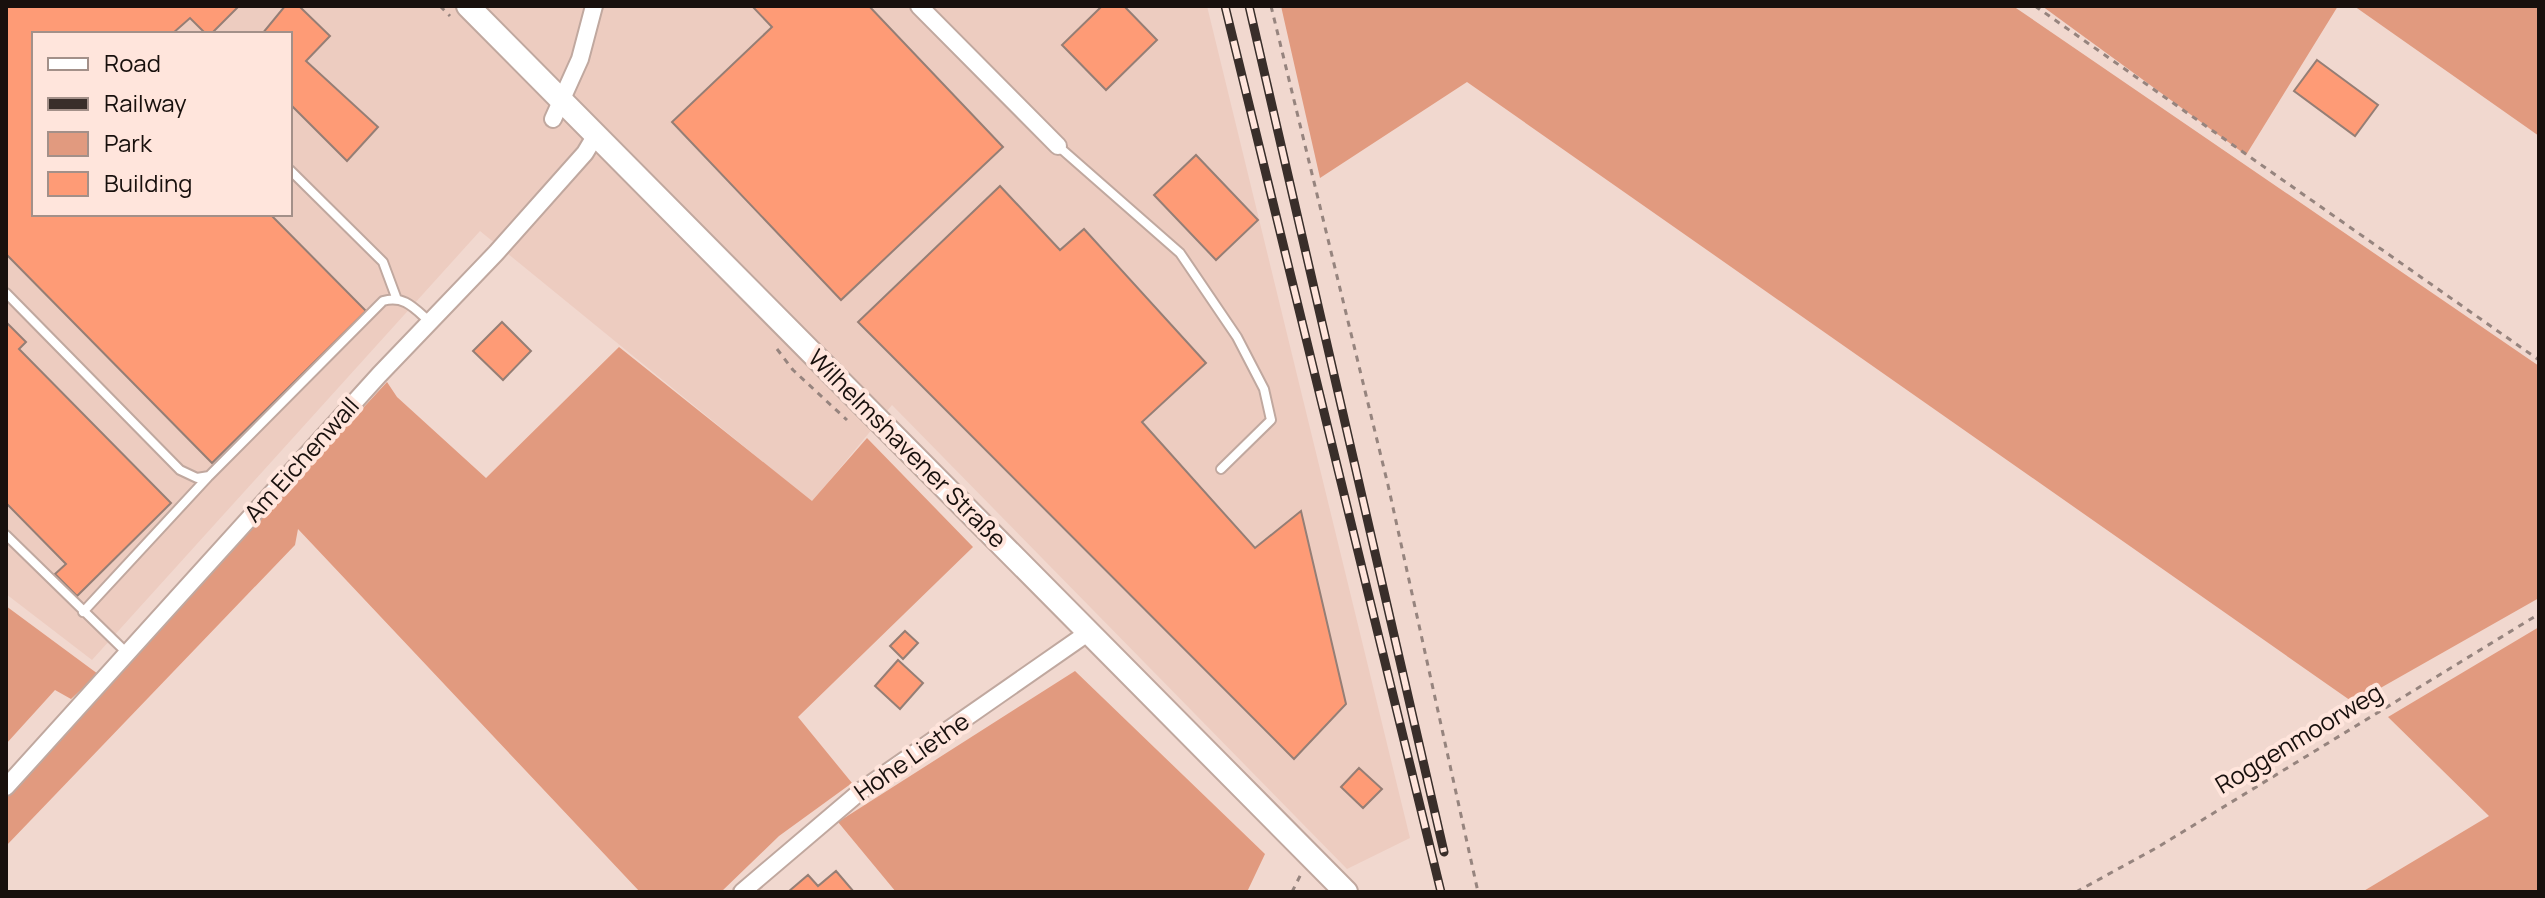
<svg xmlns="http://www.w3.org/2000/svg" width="2545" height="898" viewBox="0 0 2545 898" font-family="Manrope,sans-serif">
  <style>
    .built { fill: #edccc0; fill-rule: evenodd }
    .green { fill: #e19a7f }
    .building { fill: #fe9b76; stroke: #957e75; stroke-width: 2 }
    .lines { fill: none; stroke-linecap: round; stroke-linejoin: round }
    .lane-casing { stroke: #c0a89f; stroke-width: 12 }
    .street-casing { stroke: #c0a89f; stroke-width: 20 }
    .secondary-casing { stroke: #c0a89f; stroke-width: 26 }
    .path { stroke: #96847e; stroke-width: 3; stroke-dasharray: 6 6; stroke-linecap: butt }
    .lane { stroke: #fff; stroke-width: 8 }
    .street { stroke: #fff; stroke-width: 16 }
    .secondary { stroke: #fff; stroke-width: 22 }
    .rail-casing { stroke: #392e2a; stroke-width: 9 }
    .rail { stroke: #ffe5dc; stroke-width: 6; stroke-dasharray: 18; stroke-linecap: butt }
    .labels { text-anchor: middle; stroke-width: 8; stroke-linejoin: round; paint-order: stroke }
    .street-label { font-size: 24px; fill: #18100d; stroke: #ffe5dc }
  </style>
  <rect width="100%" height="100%" fill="#f1d8cf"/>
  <path class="built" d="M6,6h1201l203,832 -63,31 -455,-464 -80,97 -332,-271 -388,429 -86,-66zM34,34h256v180h-256z"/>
  <path class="green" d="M1281,6h732l526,360v232l-185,105 -887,-621 -147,96z
    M2042,6h296l-92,149z
    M2354,6h185v130z
    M619,347l193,154 55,-63 106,109 -175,170 54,66 -73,53 -58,56h-81l-342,-363 -3,16 -289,301v-50l381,-414 10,15 89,81z
    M6,606l92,68 -27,25 -16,-9 -49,54z
    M2539,627v265h-177l127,-76 -101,-99z
    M1075,671l190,183 -18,38h-351l-58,-70z"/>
  <path class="building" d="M6,6h233l-28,28h-5l-16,-16 -18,16h-138v180h236l96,97 -154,152 -206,-209z
    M285,6h14l31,30 -24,25 72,66 -31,34 -57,-57v-70h-28z
    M752,6h117l134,141 -162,153 -169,-178 100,-95z
    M1102,6h22l33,34 -51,50 -44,-45z
    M2317,60l61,45 -23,31 -61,-45z
    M1196,155l62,65 -42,40 -62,-65z
    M1000,186l60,64 24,-21 122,134 -64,59 113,126 46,-37 45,193 -52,55 -436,-437z
    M6,322l20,20 -7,7 152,154 -94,93 -22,-22 11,-10 -60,-61z
    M502,322l29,29 -28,29 -30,-29z
    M905,631l13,12 -15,16 -13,-13z
    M898,660l25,23 -23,26 -25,-23z
    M1359,768l23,21 -19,19 -22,-21z
    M836,871l18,21h-66l20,-17 10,11z"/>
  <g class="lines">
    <g class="lane-casing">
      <path id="lane" d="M1058,146l122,107 57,84 27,52 7,31 -50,49
        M290,170l93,92 13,35
        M6,293l174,177 17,8 12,-2 174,-175c21,-6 31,7 47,21
        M6,535l121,118
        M83,612l125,-135"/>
    </g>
    <g class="street-casing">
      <path id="street" d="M919,6l139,140
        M553,119l27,-60 14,-53
        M6,787l373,-412 117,-122 89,-100 12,-20
        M742,892l120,-102 227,-158"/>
    </g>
    <g class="secondary-casing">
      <path id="secondary" d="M468,6l878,886"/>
    </g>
    <path class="path" d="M440,6l10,10
      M1271,6l117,479 90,407
      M2035,6l504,354
      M777,349l16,21 54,50
      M1292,892l9,-18
      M2076,892l82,-45 381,-233"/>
    <use href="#lane" class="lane"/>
    <use href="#street" class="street"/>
    <use href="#secondary" class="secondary"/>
    <g class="rail-casing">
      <path id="rail" d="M1225,6l216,886
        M1249,6l195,846"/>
    </g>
    <use href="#rail" class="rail"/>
  </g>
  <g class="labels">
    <g class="street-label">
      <text transform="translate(907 449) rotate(45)" y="8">Wilhelmshavener Straße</text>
      <text transform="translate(302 460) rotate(-48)" y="8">Am Eichenwall</text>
      <text transform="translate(2299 739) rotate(-31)" y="8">Roggenmoorweg</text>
      <text transform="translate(912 757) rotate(-35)" y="8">Hohe Liethe</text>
    </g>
  </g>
  <rect width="2545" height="898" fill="none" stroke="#18100d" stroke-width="16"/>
  <rect x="32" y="32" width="260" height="184" fill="#ffe5dc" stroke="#a39089" stroke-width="2"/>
  <rect x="48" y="58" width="40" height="12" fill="#ffffff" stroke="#a39089" stroke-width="2"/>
  <text x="104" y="72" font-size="24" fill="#18100d">Road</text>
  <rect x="48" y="98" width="40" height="12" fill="#392e2a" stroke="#a39089" stroke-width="2"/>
  <text x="104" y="112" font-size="24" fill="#18100d">Railway</text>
  <rect x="48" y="132" width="40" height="24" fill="#e19a7f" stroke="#a39089" stroke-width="2"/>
  <text x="104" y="152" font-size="24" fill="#18100d">Park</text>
  <rect x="48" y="172" width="40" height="24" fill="#fe9b76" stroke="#a39089" stroke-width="2"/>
  <text x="104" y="192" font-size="24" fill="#18100d">Building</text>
</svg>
